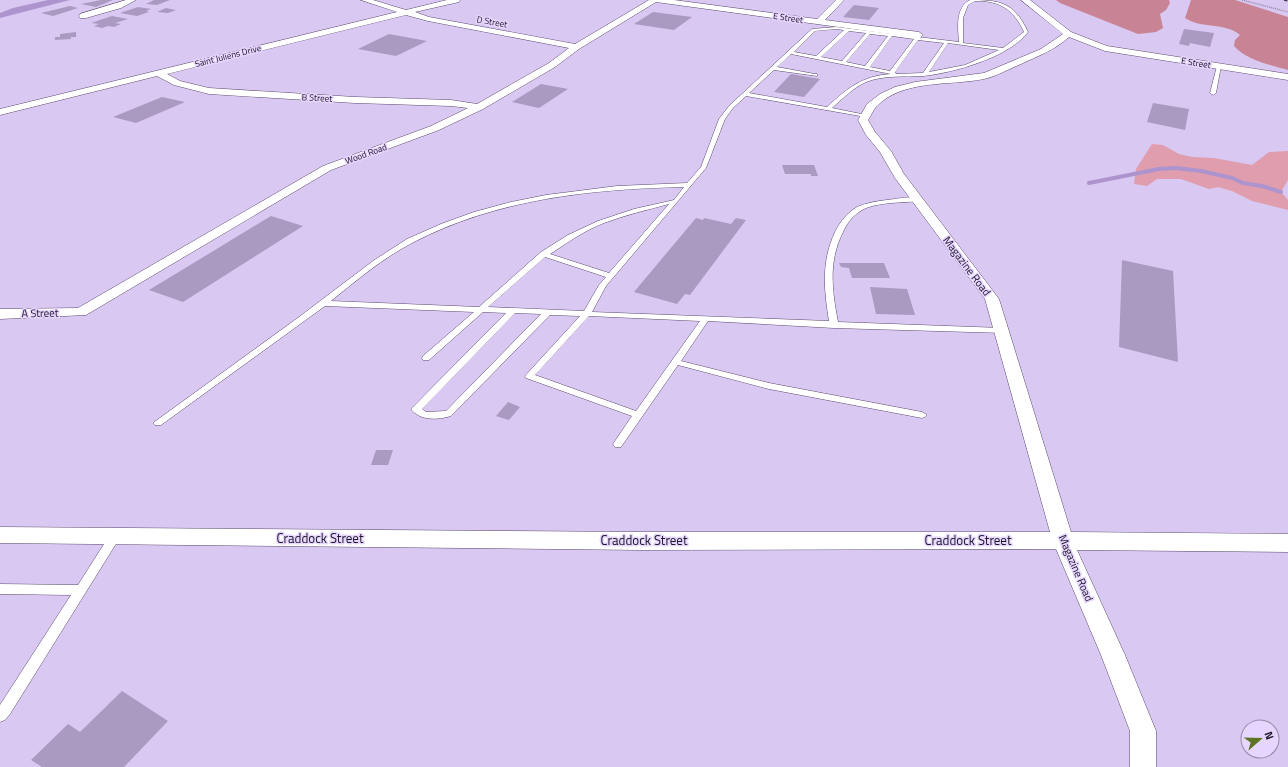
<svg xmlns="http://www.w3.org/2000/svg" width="1288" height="767" viewBox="0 0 1288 767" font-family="'Titillium Web',sans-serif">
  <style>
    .green { fill: #e09dad }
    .forest { fill: #c88394 }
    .water { fill: #ad94ce }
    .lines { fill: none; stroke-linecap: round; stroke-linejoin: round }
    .stream { stroke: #ad94ce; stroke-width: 4 }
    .building { fill: #aa99c0 }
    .service-casing { stroke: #5b4c6e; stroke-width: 1 }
    .minor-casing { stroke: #5b4c6e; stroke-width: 1 }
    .path { stroke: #9689a8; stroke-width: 1.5; stroke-dasharray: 1 1; stroke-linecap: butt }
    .service { fill: #fff; fill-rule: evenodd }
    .minor { fill: #fff; fill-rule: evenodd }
    .rail { stroke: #3e364a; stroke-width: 1.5; stroke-dasharray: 3.5 3.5; stroke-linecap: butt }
    .labels { text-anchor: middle; stroke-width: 3; stroke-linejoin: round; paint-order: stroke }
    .far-street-label { font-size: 9px; fill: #1d1726; stroke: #e6d5ff }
    .street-label { font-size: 11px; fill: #1d1726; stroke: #e6d5ff }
    .near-street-label { font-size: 13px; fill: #1d1726; stroke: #e6d5ff }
  </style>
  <rect width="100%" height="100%" fill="#d9c8f1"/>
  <path class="green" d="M1152,144l11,1 16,9 13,3 22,1 38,7 17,-13 19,-1v29l-7,12 7,8v10l-36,-9 -20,-10 -14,-4 -9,2 -28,-10h-24l-10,7 -13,-2 2,-15z"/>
  <path class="forest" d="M1056,0h113l1,3 -4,7 -6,4 3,14 -7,4 -18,2 -78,-31z
    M1191,0h44l53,17v53c-17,-5 -42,-10 -54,-24l1,-6 5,-5c-15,-13 -39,-6 -55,-17z"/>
  <path class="water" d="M48,0h22l-70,18v-5l13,-5z"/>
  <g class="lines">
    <path class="stream" d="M1089,183l70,-14 17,-1 25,3 31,7 11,5 19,3 19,6"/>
  </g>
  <path class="building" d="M101,0h12l-17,7 -15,-3z
    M154,0h16l-13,5 -11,-1z
    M854,5l25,3 -10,12 -26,-3z
    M70,6l8,2 -25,8 -12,-3z
    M138,7l13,2 -5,2 3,1 -12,4 -17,-3z
    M166,8l10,2 -8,3 -11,-1z
    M653,12l39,5 -18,13 -40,-6z
    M112,16l16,3 -13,4 6,1 -7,3 -6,-1 -6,2 -8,-2 5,-2 -8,-1z
    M1184,29l30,4 -4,14 -20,-4 -1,3 -10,-2z
    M76,32v5h-5v2l-16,1v-3h5v-3z
    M389,34l38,7 -31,15 -38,-7z
    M791,74l29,5 -16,18 -30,-5z
    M541,84l27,5 -29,19 -27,-6z
    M162,97l23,5 -49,21 -23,-6z
    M1153,103l36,6 -4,21 -38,-8z
    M782,165h32l4,11h-7v-2h-26z
    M271,216l32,10 -120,76 -34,-12z
    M696,218l7,2 1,-2 27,6 5,-6 10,2 -56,75 -5,-1 -8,10 -43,-12z
    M1122,260l51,11 5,91 -59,-15z
    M839,263h45l6,15h-38l-3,-10 -8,-1z
    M870,287l37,2 8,26 -39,-1z
    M508,402l12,5 -11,13 -13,-4z
    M376,450h17l-5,15h-17z
    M122,691l46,30 -44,46h-82l-11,-7 37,-36 12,8z"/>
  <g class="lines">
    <g class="service-casing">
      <path id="service" d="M970,0c30,0 44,2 58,32 -18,25 -75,41 -105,44 -19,1 -39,-1 -57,6 -13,6 -24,17 -34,26l34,7v2l-120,-21 -13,12 -8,11 -19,49 -100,118 -14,26 237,9c-5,-31 -8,-59 6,-89 5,-10 12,-19 22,-25 9,-4 20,-6 30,-7 10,-1 23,-4 33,-2l1,1 -3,2c-17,2 -36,1 -52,7 -11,5 -18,13 -23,24 -15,30 -11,58 -5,90l164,6 3,1 1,2 -1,2 -171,-5 -126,-7 -27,40 88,22 153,29 5,3 -2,2 -3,1 -153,-29 -91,-24 -57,82h-6l-2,-3 19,-28 -106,-38 -1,-2 55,-60 -30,-1 -99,101c-13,4 -31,5 -40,-7l2,-2 93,-94 -23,-1 -54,48h-6l-1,-2 1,-2 51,-44 -149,-6 -164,119h-6l-2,-2 146,-106 74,-56 34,-22 34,-15 33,-12 37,-10 35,-7 71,-9 70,-3 14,-16 18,-48 10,-13 83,-77 24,-2 123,15c-1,-13 -4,-35 11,-42zM975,1c25,-1 39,9 49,31l-21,16 -40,-5v-25l5,-13zM836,29l8,1 -28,26 -22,-4 21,-21zM849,31l17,2 -24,28 -21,-4zM870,34l18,2 -23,30 -19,-4zM892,36l22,3 -24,32 -20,-4zM918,40l26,3 -21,30 -27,1 -1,-2zM948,43l51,7 -34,15 -36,7zM791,54l100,20c-29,2 -43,14 -64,33l-78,-14 25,-23 43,6v-2h-2l-38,-7zM684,187l-10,13 -40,9 -36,12 -30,14 -27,17 -62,55 -148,-6c26,-21 52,-43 81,-58 84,-44 179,-54 272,-56zM669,204l-60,69 -59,-19c17,-11 35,-24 54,-31 21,-8 43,-13 65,-19zM545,257l61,20 -7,8 -15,26 -96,-4zM515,313l26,1 -95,97 -20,1 -4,-3zM589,316l111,5 -64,90 -101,-36z
        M1219,65l2,1 -5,27 -3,2 -3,-2 7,-27z
        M115,532l4,1 1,3 -1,3 -109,175 -5,6 -5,2v-17l71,-110 -71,-1v-10l78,1 33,-52z"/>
    </g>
    <g class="minor-casing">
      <path id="minor" d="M126,0h10l-15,8 -35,10h-6l-1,-2 1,-2z
        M361,0h12l33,10 41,-10h13l-1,2 -44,10 14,5 146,27 74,-44h25l143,19 19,-19h8l-19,20 94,12 4,3 -4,3 -263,-36 -77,47 -24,18 -72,42 -44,21 -108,40 -245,145 -86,4v-10l78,-1 245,-142 108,-40 37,-18 -17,-2 -96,-3 -146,-9 -35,-9 -17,-9 -157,39v-6l397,-97zM406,15l22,6 141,27 -20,15 -72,41 -26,-4 -96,-3 -146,-9 -29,-7 -13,-7z
        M1021,0h9l41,32 36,14 181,28v6l-183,-29 -36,-14c-14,13 -31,19 -48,27 -12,5 -24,12 -37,15 -34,7 -82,0 -108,28 -3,3 -5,9 -8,13l7,12 16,19 13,23 95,125 72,233 217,2v18l-211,-2 48,105 31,76v36h-26v-36l-29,-76 -45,-106 -414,1 -642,-7v-16l642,5h408l-65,-233 -90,-121 -15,-26 -14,-17 -8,-15 9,-16 13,-10 15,-7 20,-5 69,-9 57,-24 22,-15z"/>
    </g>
    <path class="path" d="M1242,0l46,12"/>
    <use href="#service" class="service"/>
    <use href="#minor" class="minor"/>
    <path class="rail" d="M1284,0l4,1"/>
  </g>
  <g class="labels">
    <g class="far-street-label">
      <text transform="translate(788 18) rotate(8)" y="3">E Street</text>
      <text transform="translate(492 22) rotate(10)" y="3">D Street</text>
      <text transform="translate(228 56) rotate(-14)" y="3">Saint Juliens Drive</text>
      <text transform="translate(1196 63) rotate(9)" y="3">E Street</text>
      <text transform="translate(317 98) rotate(3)" y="3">B Street</text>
      <text transform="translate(366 154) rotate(-20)" y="3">Wood Road</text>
    </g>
    <g class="street-label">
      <text transform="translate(967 266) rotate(53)" y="4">Magazine Road</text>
      <text transform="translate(40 313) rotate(-1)" y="4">A Street</text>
      <text transform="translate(1076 568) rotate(67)" y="4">Magazine Road</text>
    </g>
    <g class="near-street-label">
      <text x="320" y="543">Craddock Street</text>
      <text x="644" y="545">Craddock Street</text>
      <text x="968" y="545">Craddock Street</text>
    </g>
  </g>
  <g transform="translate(1260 739) rotate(70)"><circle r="19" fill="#e6d5ff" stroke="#9689a8"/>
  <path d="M0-3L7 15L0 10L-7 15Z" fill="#5d7425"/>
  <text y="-6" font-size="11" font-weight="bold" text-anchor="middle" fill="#1d1726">N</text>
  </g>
</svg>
